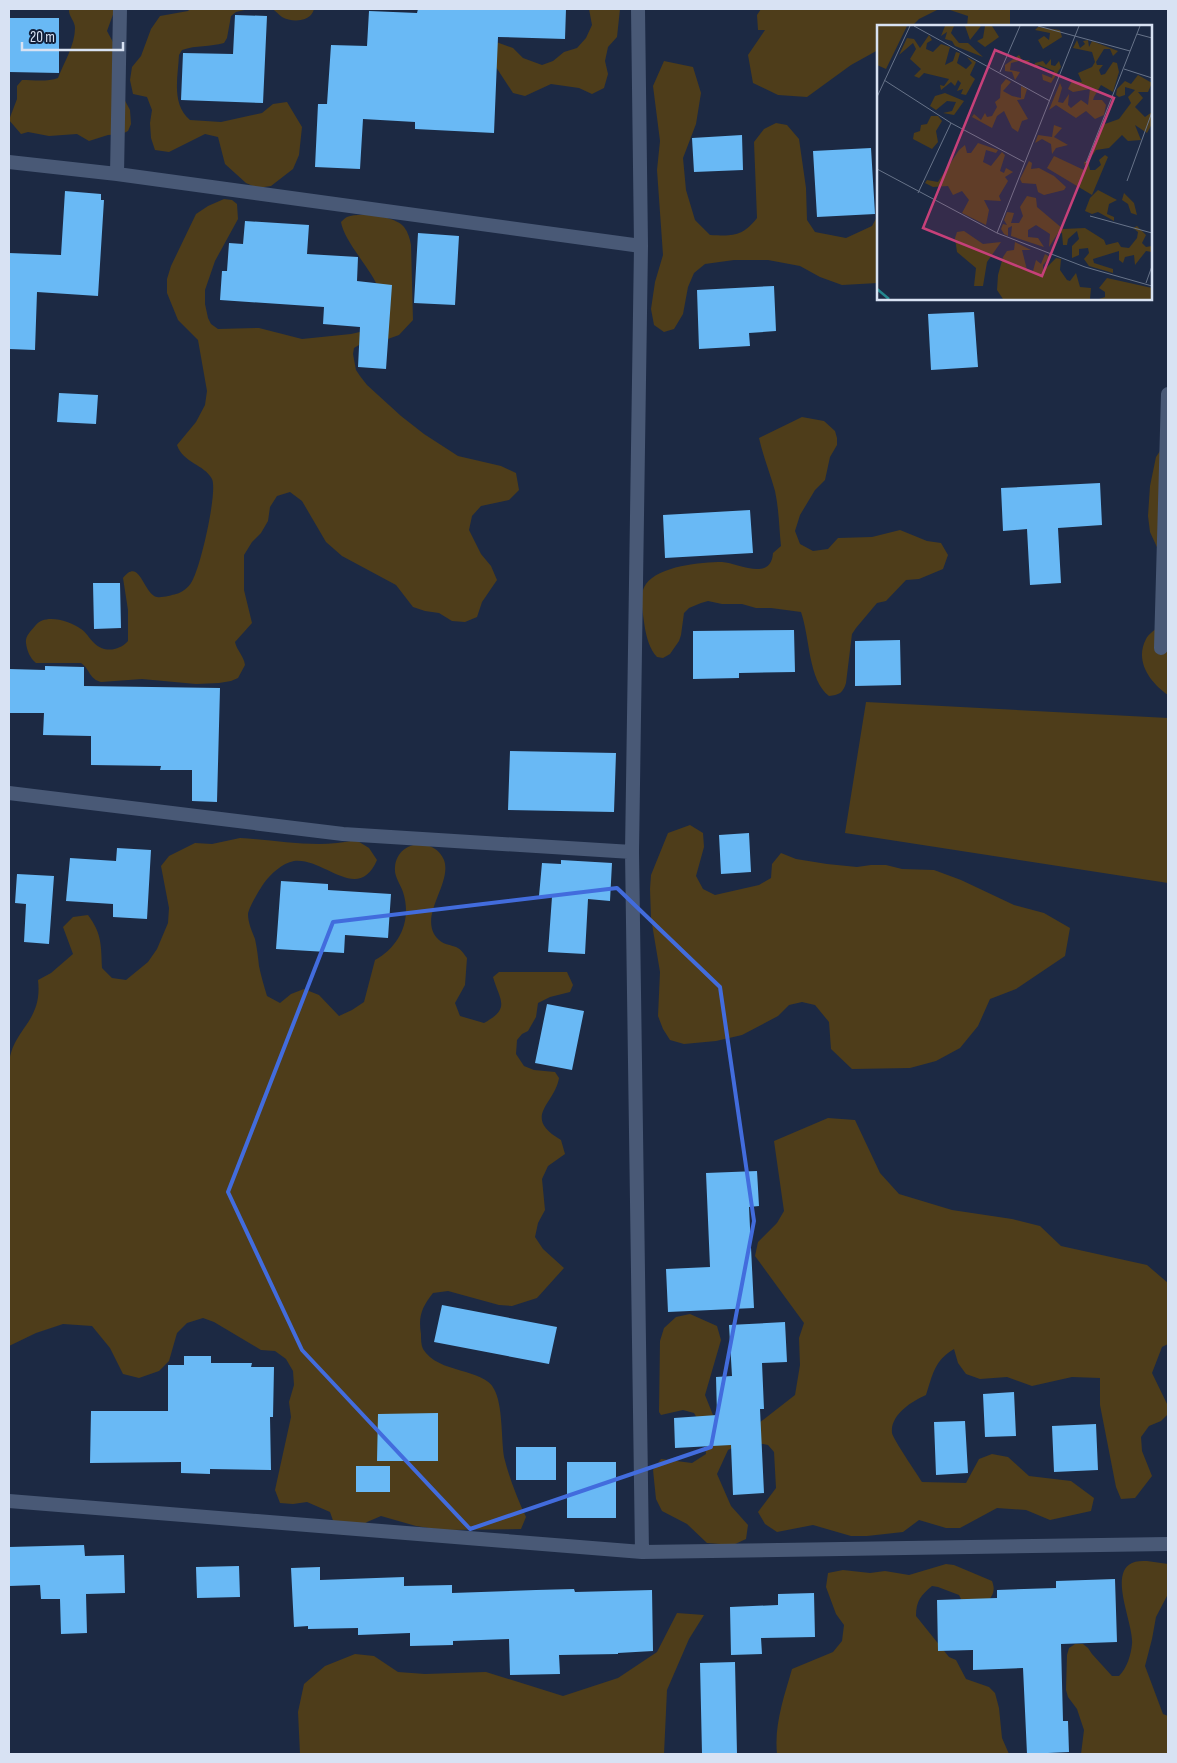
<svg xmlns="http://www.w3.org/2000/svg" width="1177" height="1763" viewBox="0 0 1177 1763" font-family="'Sofia Sans Condensed',sans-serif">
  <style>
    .green { fill: #4e3d1a }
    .building { fill: #69b9f5 }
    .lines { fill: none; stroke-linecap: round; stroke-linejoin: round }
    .minor { stroke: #495976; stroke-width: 14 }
    .marked { fill: none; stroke: #426cdd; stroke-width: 4; stroke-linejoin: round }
    .inset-river { fill: none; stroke: #24888f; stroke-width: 2.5 }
    .inset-road { fill: none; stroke: #677389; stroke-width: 1 }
    .view { fill: #c64079; fill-opacity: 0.15; stroke: #c64079; stroke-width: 2.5 }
    .inset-edge { fill: none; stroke: #d8e2f3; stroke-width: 2.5 }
  </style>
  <rect width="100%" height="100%" fill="#1c2943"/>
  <path class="green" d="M69,9h46l-8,22 7,13 9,53 7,13 1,14 -3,7 -6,3 -14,1 -19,6 -12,-7 -28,2 -21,-4 -7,2 -12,-14 8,-21v-13l5,-6c11,0 26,2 36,-2 6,-16 17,-33 17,-50 0,-7 -7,-12 -6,-19z
    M190,9h59l-13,3 -5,4 -4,22 -3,5c-14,4 -28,2 -42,7l-3,5c-1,22 -8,49 11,65l31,2 41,-9 11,-9 14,-2 15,25 -3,28 -6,14 -22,17 -14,2 -11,-5 -21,-19 -7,-27 -13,-3 -36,18 -14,-2 -4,-12 -1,-15 2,-13 -5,-13 -14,-3 -3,-14 2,-13 9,-11 10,-27 9,-13 28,-5z
    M272,9h42c-3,13 -22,14 -32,8 -3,-2 -6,-6 -10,-8z
    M589,9h31l-3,28 -9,10 -3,14 3,13 -4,14 -12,6 -13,-6 -28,-4 -26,12 -12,-3 -19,-29 -6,-25 25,9 10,10 19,7 11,-4 11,-9 13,-4 9,-10 6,-13z
    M761,9h178l-20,10 -7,7h-34v24l-27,15 -44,32 -29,-2 -25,-12 -5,-28 17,-25h-7l-1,-15z
    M947,9h63v17h-43l1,-10z
    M664,61l29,6 8,26 -5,31 -13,34 3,32 9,30 15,15c23,1 32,2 47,-17l-3,-76 10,-13 12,-6 11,2 12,14 7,49 1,32 8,12 31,6 26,-12 6,-11v68l-36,2 -22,-8 -20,-11 -32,-6h-34l-29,4 -11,9 -6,14 -5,27 -9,15 -10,3 -10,-7 -3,-16 4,-27 8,-27 -6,-85 3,-29 -7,-55z
    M224,199l8,1 5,4 1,15 -23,42 -10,29v14l3,14 3,6 7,5 41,-1 43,11 49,-5 22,-5c2,-11 6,-23 6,-35 1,-16 -34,-49 -38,-72 1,-1 4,-4 6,-5 13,-5 48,-1 57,10 4,5 6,12 7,18l2,75 -14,15 -14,5 -26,5 -5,3 -1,6 3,16 4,6 7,9 34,31 23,18 34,22 43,10 15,7 3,17 -10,10 -28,6 -9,10 -3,14 12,24 10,12 6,14 -15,22 -5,15 -12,5 -13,-1 -13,-8 -14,-2 -12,-4 -17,-22 -54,-29 -16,-14 -24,-41 -12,-9 -13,4 -7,11 -2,14 -7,12 -9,9 -8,13v35l8,33 -17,19c2,9 9,14 10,23l-7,13 -7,3 -12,2 -23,1 -54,-5 -41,3c-12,-3 -11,-13 -20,-19h-45c-6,-5 -9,-12 -10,-20 -1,-7 5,-12 9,-17 10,-13 34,-5 46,3 5,3 8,9 13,14 10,10 25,8 34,-2v-31l-5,-32c17,-22 20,16 34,19 5,1 15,-2 19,-3 5,-1 13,-7 15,-11 9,-12 27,-92 21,-104 -8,-15 -29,-16 -35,-34l19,-23 9,-17 2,-14 -9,-51 -20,-20 -11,-27v-14l4,-13 25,-52 12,-8z
    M802,417l22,4 11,10 2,7v7l-7,12 -5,23 -10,10 -15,25 -5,16 5,13 13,7 15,-2 10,-11 34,-1 28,-7 27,11 14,2 7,12 -5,14 -24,10 -13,1 -20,21 -9,2 -21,25 -4,6 -1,8 -5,41c-3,10 -7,12 -17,13 -21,-16 -19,-59 -28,-84l-30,-4h-15l-14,-4h-20l-14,-3 -7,2 -12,5 -5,5 -3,22 -2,6 -9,13 -7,4 -6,-1c-14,-16 -12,-40 -17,-59 2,-4 3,-10 6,-14 13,-18 55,-22 76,-22 16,1 49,20 51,-9l8,-7c-2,-18 -2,-37 -6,-55 -5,-18 -12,-35 -16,-53z
    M1164,445l-2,113 -12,-26 -2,-16 2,-30 6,-29z
    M1157,628l11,2v65c-17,-12 -34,-33 -22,-56 2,-4 7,-8 11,-11z
    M866,702l302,16v165l-323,-50z
    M690,825l13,8 1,14 -8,29 7,13 12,6 44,-10 12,-7 1,-14 9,-11 15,6 31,5 30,3 14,-2h15l16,4 32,1 27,10 53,25 30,8 26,15 -5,28 -49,33 -26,10 -12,27 -18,22 -24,13 -26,7 -58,1 -21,-20 -2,-27 -14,-17 -13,-3 -13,3 -11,11 -36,19 -26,6 -32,3 -14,-4 -7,-11 -5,-13 2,-44 -9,-54 -1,-29 1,-14 17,-42z
    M240,838c39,2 77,11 116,2l13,8 8,12c-19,44 -53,-3 -83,1 -12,2 -23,13 -30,22 -4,6 -15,24 -16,31 0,9 4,17 7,25 2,9 3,18 4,27 2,10 5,20 8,30l13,7 11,-9 13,-5 15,6 20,21 13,-6 12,-8 11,-42c25,-14 37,-40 28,-68 -3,-9 -9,-15 -8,-25 2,-27 39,-31 49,-7 8,22 -22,52 -10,74 6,10 13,10 22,13 5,2 8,7 11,11l-2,27 -10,18 5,13 24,7c27,-15 16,-22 9,-46l6,-5h68l6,13 -3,7 -20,5 -12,6 -2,14 -8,14 -6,3 -5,6 -1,14 8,12 10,4 21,2 4,6c-4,26 -38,39 2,62l4,14 -17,12 -6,13 3,31 -7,13 -3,14 8,12 21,19 -27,30 -25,8 -13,-1 -51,-14 -15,2c-11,14 -15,23 -12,41 0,5 0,11 2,15 15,25 61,19 71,40 9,16 7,49 10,68 5,20 13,41 22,60l-5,12 -79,1 -26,-4 -35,-10 -14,6 -11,9 -13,4 -6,-3 -7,-20 -23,-10 -14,2 -13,-1 -5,-13 16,-73 -2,-15 5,-17 -1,-14 -7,-12 -11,-8 -14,-1 -47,-28 -11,-4 -16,5 -10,10 -8,28 -10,10 -20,7 -16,-4 -13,-26 -18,-22 -29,-2 -27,9 -27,13v-283c4,-35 34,-41 29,-83l13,-7 22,-19 -10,-27 10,-10 15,-2c14,19 13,30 14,53l10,10 14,2 22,-18 9,-13 11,-26 1,-15 -8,-42 8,-10 26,-13 17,1z
    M828,1118l27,2 25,53 19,21 53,16 60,9 28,7 21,20 86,19 21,18v61l-6,3 -10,26 16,33v8l-7,7 -12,5 -8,11 1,14 10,25 -17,22 -14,1 -5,-12 -16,-82v-27l-28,-1 -40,9 -25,-9 -27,2 -14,-5 -8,-11 -4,-14c-20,12 -21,25 -28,46 -14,6 -36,20 -34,38 1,6 25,41 30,49l44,1 13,-24 13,-5 16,3 21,19 42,5 23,17 -3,13 -41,9 -24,-10 -29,-2 -37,20h-14l-27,-8 -16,12 -36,4h-16l-38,-11 -36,7 -12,-8 -7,-12 18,-24 -2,-36 -6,-7 -21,-4 -19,9 -11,24 14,32 17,19 -2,14 -13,6 -26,-2 -20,-19 -25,-13 -6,-12 -3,-29 8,-11 31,4 14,-9 -4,-27 -8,-14 -11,-3 -22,5 -2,-3 1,-71 4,-13 12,-11 14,-3 27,12 4,14 -16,55 8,20 17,10 29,-2 36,-28 5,-30 -1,-27 5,-15 -49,-67 3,-14 19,-19 7,-12 -10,-70z
    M1147,1561l21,3v30l-12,23 -4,22 -7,27 18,48 5,2v38h-87l3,-24 -7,-21 -9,-12 -2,-7 1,-35 2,-7 6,-4h8l5,4 4,6 20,22h7c8,-8 12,-21 13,-32 2,-20 -24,-70 0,-81 4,-2 10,-2 15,-2z
    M946,1564l8,1 38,16c6,15 -5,20 -15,29l-15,-9 -3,-6 -21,-8 -6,-1c-11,9 -16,15 -16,30l33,41 7,3 10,19 23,8 6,6 4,15 3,30 7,16h-232c-3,-29 7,-57 15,-85l41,-17 9,-11 2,-16 -8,-11 -10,-27 2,-14 15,-3 27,3 15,-2 24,4z
    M677,1613l27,2 -15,24 -22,51 -3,64h-364l-2,-42 6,-28 21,-18 30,-12 19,2 24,16 27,2 61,-2 77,24 55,-18 39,-26z"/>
  <path class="building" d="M418,9h148l-1,30 -67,-2 -4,96 -79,-4v-7l-52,-3 -3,50 -45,-2 3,-63h9l4,-59 36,1 2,-35 48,2z
    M235,15l32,1 -4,87 -82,-3 2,-47 50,1z
    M9,18h50v55l-50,-1z
    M742,135l1,35 -49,2 -2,-34z
    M871,148l4,66 -58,3 -4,-66z
    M65,191l36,3v6h3l-6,96 -61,-4 -2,58 -26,-1v-96l52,2z
    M245,221l64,4 -2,29 51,3 -1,24 35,4 -6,84 -28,-2 2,-40 -37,-3 1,-17 -104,-7 2,-29h5l2,-28 14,1z
    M418,233l41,3 -4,69 -41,-2z
    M774,286l2,45 -27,2 1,13 -51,3 -2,-59z
    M974,312l4,55 -47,3 -3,-56z
    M59,393l39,2 -2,29 -39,-2z
    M1100,483l2,42 -44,3 3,55 -31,2 -3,-56 -24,2 -2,-43z
    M750,510l3,43 -88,5 -2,-43z
    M93,583h27l1,45 -27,1z
    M794,630l1,42 -56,1v5l-46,1v-48z
    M900,640l1,45 -46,1v-45z
    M45,666l39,1v19l136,2 -3,114 -25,-1v-31h-32l1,-4 -70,-1v-29l-48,-1 1,-22h-35v-44l36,1z
    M510,751l106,2 -2,59 -106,-2z
    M749,833l2,39 -30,2 -2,-39z
    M117,848l34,2 -4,69 -34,-2v-13l-47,-3 4,-43 46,3z
    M561,860l51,3 -2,38 -22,-2 -3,55 -37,-2 4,-55 -13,-1 3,-33 19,1z
    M17,874l37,2 -5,68 -25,-2 2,-38 -11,-1z
    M281,881l47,3v6l63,4 -3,44 -43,-3 -1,18 -68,-4z
    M547,1004l37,7 -12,59 -37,-7z
    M757,1171l2,35 -10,1 5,101 -86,4 -2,-43 44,-2 -4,-94z
    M442,1305l115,22 -8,37 -115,-22z
    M785,1322l2,40 -25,1 2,46h-4l4,84 -31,2 -2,-50 -56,3 -1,-30 43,-3 -1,-38 16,-1 -3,-51z
    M184,1356h27v7h41l-1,4h23l-1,50h-3l1,53 -61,-1v5l-29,-1v-11l-91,1 1,-52h77v-46h16z
    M1014,1392l2,44 -31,1 -2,-43z
    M438,1413v48h-61l1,-47z
    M965,1421l3,52 -32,2 -2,-53z
    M1096,1424l2,46 -44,2 -2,-46z
    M516,1447h40v33h-40z
    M567,1462h49v56h-49z
    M356,1466h34v26h-34z
    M84,1545l1,11 39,-1 1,38 -39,1 1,39 -26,1 -1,-35h-19l-1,-14 -31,1v-39z
    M239,1566l1,31 -43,1 -1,-31z
    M320,1567v13l84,-3v9l48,-1v8l84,-3 38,-1 1,3 77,-2 1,61 -35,2v1l-59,1 1,19 -50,1 -1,-36 -56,2v4l-43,1v-13l-52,2v-7l-50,1v-3l-14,1 -3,-59z
    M1115,1579l2,63 -56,2 2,77h5l1,31 -42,2 -4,-86 -50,2v-20l-35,1 -1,-51 60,-2v-8l59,-2v-7z
    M814,1593l1,44 -54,1 1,16 -31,1 -1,-48 48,-2v-11z
    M735,1662l2,92h-35l-2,-91z"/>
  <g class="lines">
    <path class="minor" d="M638,9l3,237 -9,606 10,700
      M9,162l108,12 524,72
      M117,174l3,-165
      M1161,648l7,-254
      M9,793l334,41 289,18
      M9,1501l633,51 526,-8"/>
  </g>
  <path class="marked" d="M617,888l103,99 34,234 -43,226 -241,82 -168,-179 -74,-158 105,-270z"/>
  <g transform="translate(877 25)">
    <rect width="275" height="275" fill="#1c2943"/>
    <path d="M0,1h30l-21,43 -9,-4zM68,1h9l-3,7 8,10h9l15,14 -28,-11 -3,-5 -7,-2 2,-7 -6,4zM88,1h16l-11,14zM108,1h7l7,11 -14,10 -8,-6 6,-3zM161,2l22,3 2,7 -19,12 -5,-9 6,-4 5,4 1,-7 -15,-3zM52,10l3,5 -5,3 -1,6 7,3 8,-8 9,3 -5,18 8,-4 3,-9 4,1 -3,10 9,6 6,-6 -5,-6 9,5 -6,13 5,4 -9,16 -5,-1 2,-5 -6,2 4,-8 -3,-3 -3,6 -4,-4 -10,8 -1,-5 4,1 5,-7 -25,-6 -5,5 -5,-2 7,-7 -11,-10 6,-10 -3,-6 -14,12 8,-17 7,1 6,9zM211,15l1,7 3,-6 26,10 -5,5 -3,-7h-6l-8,13 1,3h6l-4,5 2,5 4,-1 8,-12 4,1 2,9 -6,20 -12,-7 -7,12 -1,3h9l4,5 -2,10 -9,4 -9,-8 -10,7 -20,-13 -7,5 11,-27 2,5 -4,14 5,1 6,-9 -1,11 3,3 10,-8 7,5 2,-16 -17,3 -5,-3 4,-8 10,1 -4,-9 14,-6 3,-5 -3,-10 -19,-4 4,-8 3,8 5,-4 -2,-3zM142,30l3,5h8l-4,4 -7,-3 -8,2 -1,7 10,2 -5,8 -3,-8 -7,-1v-6zM174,34v6l4,1 4,-5 2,6 -10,16 -8,-3 -1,-6 10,4 2,-7 -15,-6 -5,3 1,-5 8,-2 3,4zM261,50l14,8 -4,9h-10l5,6 -8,9 10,10 7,-5v12l-5,9 -12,-8 6,15 -13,1 -6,-6 -13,13 -13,2 -4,6 10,-31 17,-6 12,-16 -3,-6 7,-7 -10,-3v8l-6,2 -3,-2 1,-6 8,-8 6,3zM129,54l5,3 -8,9 9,5 9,2v-12l6,3 -3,10 -7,1 11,19 -6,2 -4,11 -6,-4 -8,-17 -7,5 -5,12 -20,-11 2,-3 7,6 4,-7 2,4 5,-1 5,-9 -2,-5 5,-4 1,-13zM68,68l19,8 -10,14 -11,-2 9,-2 4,-9 -9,-1 -11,9 -6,-4 5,-10zM54,91h7l4,5 -6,10 2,11 -6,7 -19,-10 1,-6 6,-2 1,-6 6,-1zM177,100l8,3 -8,9 14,8 -12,3 -4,6 -1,-10 -9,-5 -7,4 3,-8 14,2zM101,118l20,7 -2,3 -10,-3 -3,12 8,4 11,-14 3,3 -5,16 4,2 2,-5 7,4 -8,5 3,4 -9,15 2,5 -17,-1 5,10 -3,15 -24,-12 7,-13 -7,-9 -9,4 -5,-9 -15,1 -8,-4 2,-3 11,2 21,-32 6,-5 2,8h4zM228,130l3,2 -16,38 -45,-27 7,-12 32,15 -2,-9 4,-1 2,9h5l6,-5 -2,-5zM152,136l3,2 -1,6 8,-1 15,8 12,11 -2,3 -20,5 -6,-3 -2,-8 -14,-1 -2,-4zM221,165l19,10 -8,4 -2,10 7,3v4l-16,-9 -6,2 -7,-3 5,-13zM247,168l10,10 3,12 -6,-2 -3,-9 -6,-4zM150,171l9,2 1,9 26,22 22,-1 19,12 2,5 12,-3 3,5 8,1 8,-10 1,-6 -5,-4 4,-2 9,9 -4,8 4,4 6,-1v-11v17l-6,-1 -11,14 -1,-10 -9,2 -2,6 -4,-3v-9l-26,8 1,4 19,6v4l-24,-7 -5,-7 5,-6 -1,-5 -9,1v6l-7,3v-12l7,-7 -2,-8 -9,8 -1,6h-4l-1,-12h-4l-9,14 1,-13 -14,-9 -8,5v7l10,1 6,9 -33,-11 1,-10 -4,2v8l-4,-2 -3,-5 2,-5 4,1 -3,-5 3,-8 7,1 -3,10h8l4,-7 -3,-9zM87,206l19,13 18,-2 -14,20 -4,24h-9l2,-18 -19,-16 -2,-14 2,-6zM138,217l16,8h-9l5,20 6,1 3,-11 5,4 4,-10 5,3 -7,8v6l13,-13 5,1 -1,11 7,10 3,1 6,-8 4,14 11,1 -1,11h-87l-6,-9 1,-15 5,-18 4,-6 7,-1zM230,253l45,10v11h-53l6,-2v-5l-6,-4z" fill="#4e3d1a"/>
    <path class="inset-river" d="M0,264l12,10"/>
    <path class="inset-road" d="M37,1l136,75M161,1l92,25M260,9l15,4M247,44l28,9M123,47l20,-46M7,55l67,43 73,39M0,72l33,-71M209,138l54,-137M0,144l120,64 88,34 67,19M250,156l25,-69M41,168l33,-70M213,191l62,17M120,208l82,-207M269,258l6,-17"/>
    <path class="view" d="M118,25l119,48 -72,178 -119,-48z"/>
    <rect width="275" height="275" class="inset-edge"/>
  </g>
  <rect width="1177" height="1763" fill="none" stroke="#d8e2f3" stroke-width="20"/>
  <path d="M22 42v8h101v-8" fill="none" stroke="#d8e2f3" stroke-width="2.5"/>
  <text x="30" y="42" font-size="15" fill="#d8e2f3" stroke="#121f38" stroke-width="4" paint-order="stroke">20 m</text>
</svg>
